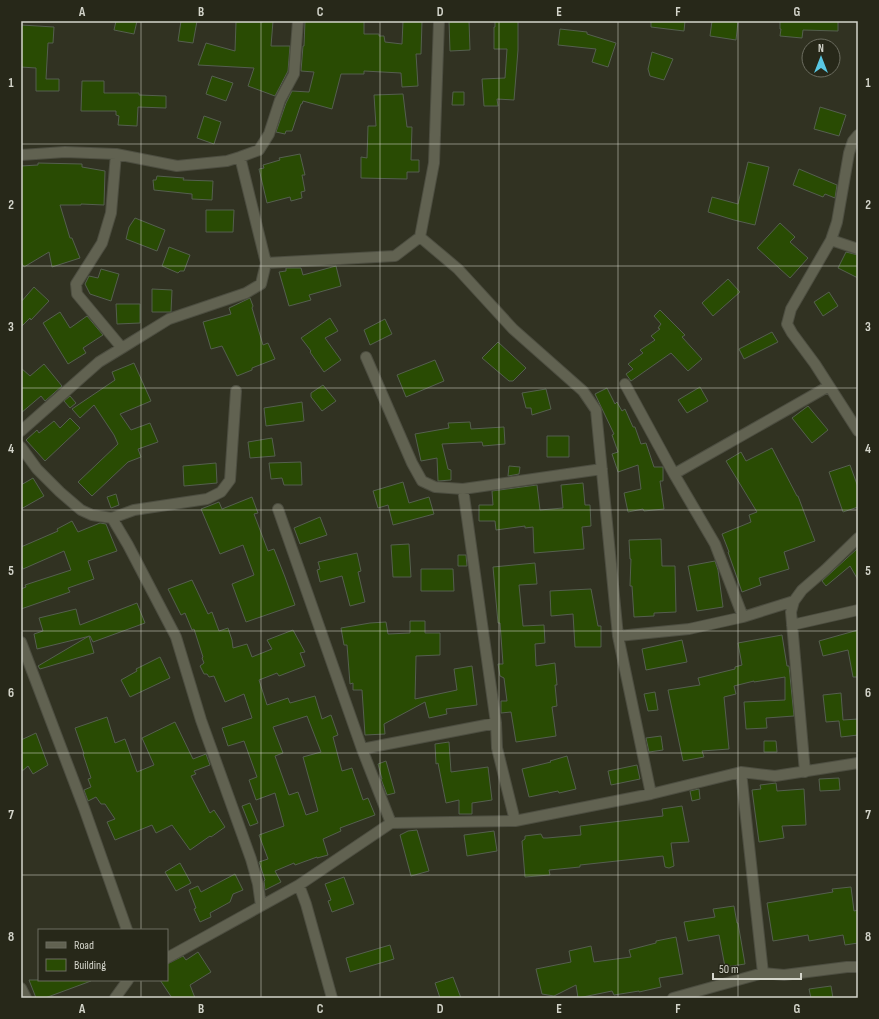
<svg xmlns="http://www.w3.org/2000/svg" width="879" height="1019" viewBox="0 0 879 1019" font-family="'Sofia Sans Condensed',sans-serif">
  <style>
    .building { fill: #294b03; stroke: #555f4f; fill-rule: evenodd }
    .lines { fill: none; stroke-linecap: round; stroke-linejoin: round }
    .minor-casing { stroke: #4d4e41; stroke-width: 12 }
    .tertiary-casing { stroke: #4d4e41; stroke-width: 12 }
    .minor { stroke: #616251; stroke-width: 10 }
    .tertiary { stroke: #616251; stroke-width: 10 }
    .grid { fill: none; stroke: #d4d5cb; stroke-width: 1; stroke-opacity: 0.55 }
    .neatline { fill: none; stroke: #d4d5cb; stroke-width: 1.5 }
    .grid-label { font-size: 13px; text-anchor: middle; font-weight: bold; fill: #d4d5cb }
  </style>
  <rect width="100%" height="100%" fill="#313222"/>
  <path class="building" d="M116,21h21l-3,13 -20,-4z
    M181,21h16l-4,22 -15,-2z
    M263,21h10l-2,25h19l-2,25 -13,25 -27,-10 6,-18 -56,-3 8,-22 29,8 1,-29h27z
    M305,21h59v13h15v2h5l1,6 17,2 1,-23h19l-1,33h-5l2,32 -16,1 -1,-14 -37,-2v3h-23l-9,35 -29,-8 -1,3h-1l-9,27h-6l-1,3 -9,-2 10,-29 6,-12 17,1 5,-20 -13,-1 2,-25h1z
    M449,21h20l1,29 -20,1z
    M495,21h23v29l-4,50 -17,-1 1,7h-14l-2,-27 23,-1 2,-29h-13v-22h1z
    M651,21h34l-1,10 -33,-4z
    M712,21h16l10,1 -2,18 -26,-4z
    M780,21h58v10l-35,-1 -1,8 -22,-2 1,-7h-1z
    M21,25l33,2 -1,16h-5l-2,36h13v12h-23v-23l-15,-1z
    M560,29l27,3v2l29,9 -8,24 -16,-5 4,-13 -38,-4z
    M652,52l21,7 -9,21 -14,-4 -2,-7z
    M212,76l21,7 -7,18 -20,-7z
    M82,81h22v12h35v2l27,1v12l-28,-1 -1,19 -19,-1 1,-9 -3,-1v-4h-35z
    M453,92h11v13h-12z
    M403,94l4,33h5l-1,33h8v12h-12v7l-46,-1v-21l6,1 1,-32h8l-2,-31z
    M820,107l26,8 -7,21 -25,-7z
    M204,116l17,6 -7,22 -17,-6z
    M300,154l5,21h-3l3,16 -4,1 1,6 -11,3 -1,-4 -23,6 -8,-34 5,-1 -1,-3 17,-5 -1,-2z
    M748,162l21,5 -14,58 -21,-5 -26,-8 4,-15 26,7z
    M38,163l44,1v3l23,4 -1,34 -23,-1v1h-21l10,33h2l8,20 -28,9 -3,-15 -25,15 -3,-5v-96l17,-1z
    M799,169l38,16 -2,13 -10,-4 -2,3 -30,-12z
    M157,176l27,2 -1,2 30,1 -1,19 -20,-1v-5l-38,-4 -1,-10h3z
    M206,210h28l-1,22h-27z
    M135,218l30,12 -8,21 -31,-12 3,-12z
    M780,223l15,14 -5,5 18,16 -18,20 -33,-30z
    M169,247l21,8 -6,16h-4l-2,2 -16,-7z
    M846,252l12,3v23l-20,-10z
    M336,266l5,20 -32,9 2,5 -22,6 -10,-34 7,-1v-3h15l2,7z
    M101,269l18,5 -8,27 -21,-7 -5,-10 4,-8 9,2z
    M728,279l12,13 -27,24 -11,-13z
    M34,287l15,14 -18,19 -1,-2 -9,9v-25z
    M152,289l20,1 -1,22h-19z
    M829,292l9,14 -15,10 -9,-14z
    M250,298l3,8 -1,2 11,37 5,-2 7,16 -23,9v2l-15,6 -15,-30 -11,3 -8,-27 28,-8 -2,-6z
    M116,304h24v19l-23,1z
    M660,310l25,25 -3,2 20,22 -14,12 -17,-18 -40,28 -5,-7 7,-5 -5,-5 15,-11 -3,-3 15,-10 -4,-4 9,-7 -2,-1 3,-4 -7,-8z
    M60,312l10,16 17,-12 16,19 -20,13 3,5 -18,11 -25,-41z
    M330,318l8,13 -13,7 16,22 -17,12 -14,-20 1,-1 -10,-13z
    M385,319l7,15 -22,11 -6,-15z
    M772,332l6,10 -34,17 -5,-10z
    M498,342l28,26 -13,13h-4l-27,-23z
    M435,360l9,21 -38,16 -9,-22z
    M134,363l17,38 -31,13 11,16 19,-7 8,19 -20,7 3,8 -13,5 -36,34 -14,-14 40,-38 -4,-9 -20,-30 -14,13 -8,-9 43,-29 -3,-8z
    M44,364l18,22 -17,15 -4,-5 -20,17v-45l9,8z
    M323,385l13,16 -14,10 -11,-14v-4z
    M700,387l8,14 -21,12 -9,-13z
    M607,388l8,16 2,-2 5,9 3,-2 8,18h2l6,17 5,-1 8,24h9v14h-3l4,28 -20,2 -1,-2 -15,3 -4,-19 17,-4 -3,-24 -20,7 -6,-18 6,-2 -6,-17 2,-1 -19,-40z
    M546,389l5,20 -19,6 -1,-7h-5l-4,-15z
    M70,396l6,7 -6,5 -6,-7z
    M302,402l2,19 -38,5 -2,-18z
    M808,406l20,24 -16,13 -20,-25z
    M70,418l10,10 -35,33 -19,-21 11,-10 2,3 15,-12 6,7z
    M470,422l1,7 33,-2 1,17 -22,2 -1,-4 -40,2 6,25 3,1v10l-13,1 -1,-23 -16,3 -6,-27 34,-6 -1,-5z
    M547,436h22v21h-22z
    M272,438l3,18 -25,2 -2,-16z
    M772,448l25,48h1l17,45 -31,11 5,17 -30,9 2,7 -19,7 -14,-40h1l-7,-18 29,-12 -2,-7 8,-3 -31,-51 15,-9 5,9z
    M301,462l1,23h-18l-2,-7 -11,1 -2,-16z
    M216,463l1,20 -33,3 -1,-20z
    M850,465l8,22v20l-15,5 -14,-40z
    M509,466l11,1 -1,7 -11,2z
    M33,478l11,18 -23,13v-24z
    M403,482l6,21 20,-6 5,17 -41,11 -5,-20 -10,3 -5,-17z
    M583,483l2,22h5l1,21 -9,1 2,22 -50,4 -1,-26 -8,1v-2l-29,4 -1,-9h-16v-16h14l-1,-14 45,-6 3,25 23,-2 -2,-23z
    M116,494l3,11 -8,3 -4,-11z
    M252,497l6,16 -4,1 14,37 6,-2 11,28 10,28 -49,17 -14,-38 22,-9 -11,-30 -23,9 -19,-45 18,-7 3,7z
    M320,517l7,18 -27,9 -6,-16z
    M72,521l6,11 22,-9 6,1 11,27 -29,10 6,18 -26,9 2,4 -49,17v-20l5,-2 -1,-2 46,-15 -7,-19 -41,18 -2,-5v-17l37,-16 -1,-2z
    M661,539l1,27h13l1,46 -22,1v3l-20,1 -2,-31h-2l1,-27h-1l-1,-19z
    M409,544l2,33h-18l-2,-32z
    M858,548v32l-8,-14 -24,20 -4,-5z
    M357,553l4,18 -3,1 7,30 -15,4 -8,-30 -22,6 -3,-12 3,-1 -2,-7z
    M458,555h8l1,11h-9z
    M715,561l3,9 5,37 -26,4 -9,-45z
    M535,563l2,21 -18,1 4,41 21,-1 1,18 -10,1 1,22 19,-3 2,22h-2l2,21 -5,1 4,29 -40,6 -5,-30 -10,1v-12h6l-3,-23 -4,-2 -2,-12h5l-3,-41h-2l-5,-56z
    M421,569h32l1,22h-33z
    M192,580l16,34 4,-2 7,19 9,-3 4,12 1,8 14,-4 5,13 20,-8 -5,-9 26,-10 12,22 -5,1 5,13 -26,10 -2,-3 -18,7 8,25 21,-7 2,5 25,-7 7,23 9,-4 7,20 -5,2 9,34 10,-3 11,32 5,-2 7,17 -35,13 1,3 -18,8 5,16 -11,3v-1l-22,8 -1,-2 -19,8 6,11 -16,8 -1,-9 1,-1 -6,-18 9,-3 -9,-24 25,-9 -9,-33 -19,7 -7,-20 8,-3 -13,-36 -16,5 -6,-18 30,-10 -8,-24 -19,8 -11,-26 -5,1 -2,-3h-3l-4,-8 4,-3 -2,-5 1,-1 -9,-28 -2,1 -7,-17 -4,2 -13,-26zM307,716l14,36 -18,5 15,54 -12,4 -8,-23 -9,3 -14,-39 8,-3 -10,-26z
    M591,589l7,37h3v21h-26l-2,-33 -22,2 -1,-25z
    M137,603l8,20 -52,19 -3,-6 -53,13 -3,-15 9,-3 -4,-13 37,-9 4,16z
    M410,621h15v12h15v22l-24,1 -1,43 42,-9 -3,-21 18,-3 5,39 -31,4 1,5 -18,4 -4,-16 -41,22 1,10 -20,1 -3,-45h-9v-7l-3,1 -3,-39h-3l-3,-17 29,-5 16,-1 2,12 22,-1z
    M858,630v47h-5l-5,-27 -25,6 -4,-15z
    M782,635l5,31h2l5,50 -28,2 1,10 -21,1 -2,-27 41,-2v-23l-31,5v-1l-20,5 2,8 -12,3 5,52 -27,2 2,6 -21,4 -15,-71 32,-5 -2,-7 37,-9v-2l7,-2 -4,-22z
    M89,636l5,17 -54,16 -2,-3z
    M682,640l5,22 -41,8 -4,-21z
    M160,657l10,21 -40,19 -9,-17 16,-9 -1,-2z
    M655,692l3,18 -10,1 -4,-17z
    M841,693l2,27 15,-1v16l-17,2 -2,-16 -13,1 -3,-27z
    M107,717l8,26 10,-4 12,33 17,-7 -12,-27 33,-16 18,37 13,-5 4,11 -16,6 2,3 -5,2 19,37 4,-3 11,17 -14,10 -1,-1 -20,14 -18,-25 -16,8 -4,-8 -37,15 -8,-18 8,-3 -10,-15h-4l-5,-7 -8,4 -4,-11 7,-3 -3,-8 3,-1 -8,-24h1l-9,-26z
    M36,733l12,32 -15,9 -5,-8 -7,6v-32z
    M661,736l2,14 -14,2 -3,-14z
    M764,741h12l1,11h-13z
    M449,742l2,30 37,-5 4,33 -20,3v11h-13v-14l-13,3 -8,-40 -2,1 -1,-20z
    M567,756l9,33 -17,4 -1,-2 -29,6 -7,-28 29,-7 -1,-1z
    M386,761l9,32 -8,2 -6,-16h1l-4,-15z
    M637,765l3,14 -29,6 -3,-14z
    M839,778l1,12 -20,1 -1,-12z
    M776,783l1,8 27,-2 2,36 -24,1 2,12 -25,4 -7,-52 9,-1 -1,-4z
    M699,789l1,10 -8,2 -2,-10z
    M250,803l8,20 -8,3 -8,-20z
    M682,806l7,36 -18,1 3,23 -5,2 -4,-1 -2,-11 -83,9v2l-31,3 1,5 -25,2 -3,-36 3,-2v-3l16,-2 2,4h4l34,-3 -1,-9 83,-10 -1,-7z
    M417,830l12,41 -18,5 -11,-41 8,-4z
    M494,831l3,20 -30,5 -3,-21z
    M180,863l11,20 -15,8 -11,-19z
    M235,874l8,16 -10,4 -3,8 -20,11 1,4 -11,5 -6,-13 2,-1 -7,-18 9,-4 3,6z
    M344,877l10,27 -22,8 -4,-11 3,-1 -6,-16z
    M851,887l3,24 4,-1v33l-13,2 -2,-10 -34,6 -1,-6 -35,6 -6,-38 66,-11 -1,-3z
    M734,906l3,17h1l7,41 -20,3 -6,-32 -31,6 -4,-19 31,-5 -2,-8z
    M676,937l7,37 -24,4 2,9 -22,5v-1l-25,4 -2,-4 -34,7 -2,-13 -22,11 -12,-2 -6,-25 35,-7 -2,-11 22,-5 3,16 37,-5 -2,-7 27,-7v-2z
    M390,945l4,14 -44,13 -4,-14z
    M198,952l13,20 -21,13 5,13h-23l-12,-18h7v-16l16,-8 3,4z
    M453,977l8,21h-21l-5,-15z
    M29,980h62v1l-46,17h-9z
    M831,986l2,12h-22l-2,-9z"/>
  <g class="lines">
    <g class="minor-casing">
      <path id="minor" d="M858,135l-5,6 -4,12 -12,69 -6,18 -40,69 -4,15 5,9 23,31 43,67
        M116,154l-5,59 -9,30 -26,41 1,10 45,54
        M21,155l44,-3 51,2 61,12 50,-5 13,-4 19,-7 10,-16 11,-34 14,-26 4,-53
        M420,237l38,32 55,60 70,62 13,19 22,226 33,158
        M831,240l27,9
        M266,263l129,-7 25,-19 14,-74 5,-142
        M366,357l46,106 10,18 13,6 28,2 139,-20
        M625,384l49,90 41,70 28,73
        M21,431l78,-69 23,-14 47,-29 77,-26 15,-9 5,-21 -26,-106
        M21,447l16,22 23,23 21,18 11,5 20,3 16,27 48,92 25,83 50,139 7,25 3,22
        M674,474l155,-88
        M463,489l33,234 1,25 18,73
        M278,509l84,240 29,74
        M112,518l22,-8 73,-11 14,-7 9,-12 6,-89
        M792,625l66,-15
        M618,636l71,-7 54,-12 51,-16
        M362,749l134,-26
        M741,772l22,201
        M805,772l-14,-160 3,-11 8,-11 23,-20 33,-32
        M299,885l7,19 26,94
        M167,958l132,-73 92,-62 124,-2 136,-27 90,-22 34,4 83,-13
        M21,988l5,10
        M673,998l90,-25 21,2 63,-8h11"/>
    </g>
    <g class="tertiary-casing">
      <path id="tertiary" d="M21,642l63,166 43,122
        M115,998l13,-18"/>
    </g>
    <use href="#minor" class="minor"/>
    <use href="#tertiary" class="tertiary"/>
  </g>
  <path class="grid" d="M141,21v909M261,21v977M380,21v977M499,21v977M618,21v977M738,21v977M21,144h837M21,266h837M21,388h837M21,510h837M21,631h837M21,753h837M21,875h837M141,980v18"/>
  <rect width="879" height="1019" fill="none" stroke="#272819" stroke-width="44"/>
  <rect x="38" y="929" width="130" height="52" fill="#272819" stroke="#6c6d60"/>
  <rect x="46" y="942" width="20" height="6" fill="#616251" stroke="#6c6d60"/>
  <text x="74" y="949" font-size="12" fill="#d4d5cb">Road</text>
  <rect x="46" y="959" width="20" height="12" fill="#294b03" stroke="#6c6d60"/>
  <text x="74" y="969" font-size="12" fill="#d4d5cb">Building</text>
  <g transform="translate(821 58)"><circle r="19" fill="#272819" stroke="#6c6d60"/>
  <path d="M0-3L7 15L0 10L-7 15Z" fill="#59c8e4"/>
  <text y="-6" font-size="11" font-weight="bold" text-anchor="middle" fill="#d4d5cb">N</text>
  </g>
  <path d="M713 973v6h88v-6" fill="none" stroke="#d4d5cb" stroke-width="2"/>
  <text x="719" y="973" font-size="12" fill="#d4d5cb" stroke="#272819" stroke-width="3" paint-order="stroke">50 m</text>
  <rect x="22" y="22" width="835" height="975" class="neatline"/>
  <g class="grid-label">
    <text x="82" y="16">A</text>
    <text x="201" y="16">B</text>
    <text x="320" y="16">C</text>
    <text x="440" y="16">D</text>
    <text x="559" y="16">E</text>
    <text x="678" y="16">F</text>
    <text x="797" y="16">G</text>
    <text x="11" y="87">1</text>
    <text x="868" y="87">1</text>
    <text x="11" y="209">2</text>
    <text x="868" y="209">2</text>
    <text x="11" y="331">3</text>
    <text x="868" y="331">3</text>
    <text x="11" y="453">4</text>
    <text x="868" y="453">4</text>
    <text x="11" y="575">5</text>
    <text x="868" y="575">5</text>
    <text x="11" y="697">6</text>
    <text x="868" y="697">6</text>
    <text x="11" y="819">7</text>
    <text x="868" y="819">7</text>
    <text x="11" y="941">8</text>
    <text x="868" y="941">8</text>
    <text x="82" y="1013">A</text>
    <text x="201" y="1013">B</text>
    <text x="320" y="1013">C</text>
    <text x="440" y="1013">D</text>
    <text x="559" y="1013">E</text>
    <text x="678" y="1013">F</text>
    <text x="797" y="1013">G</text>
  </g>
</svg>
